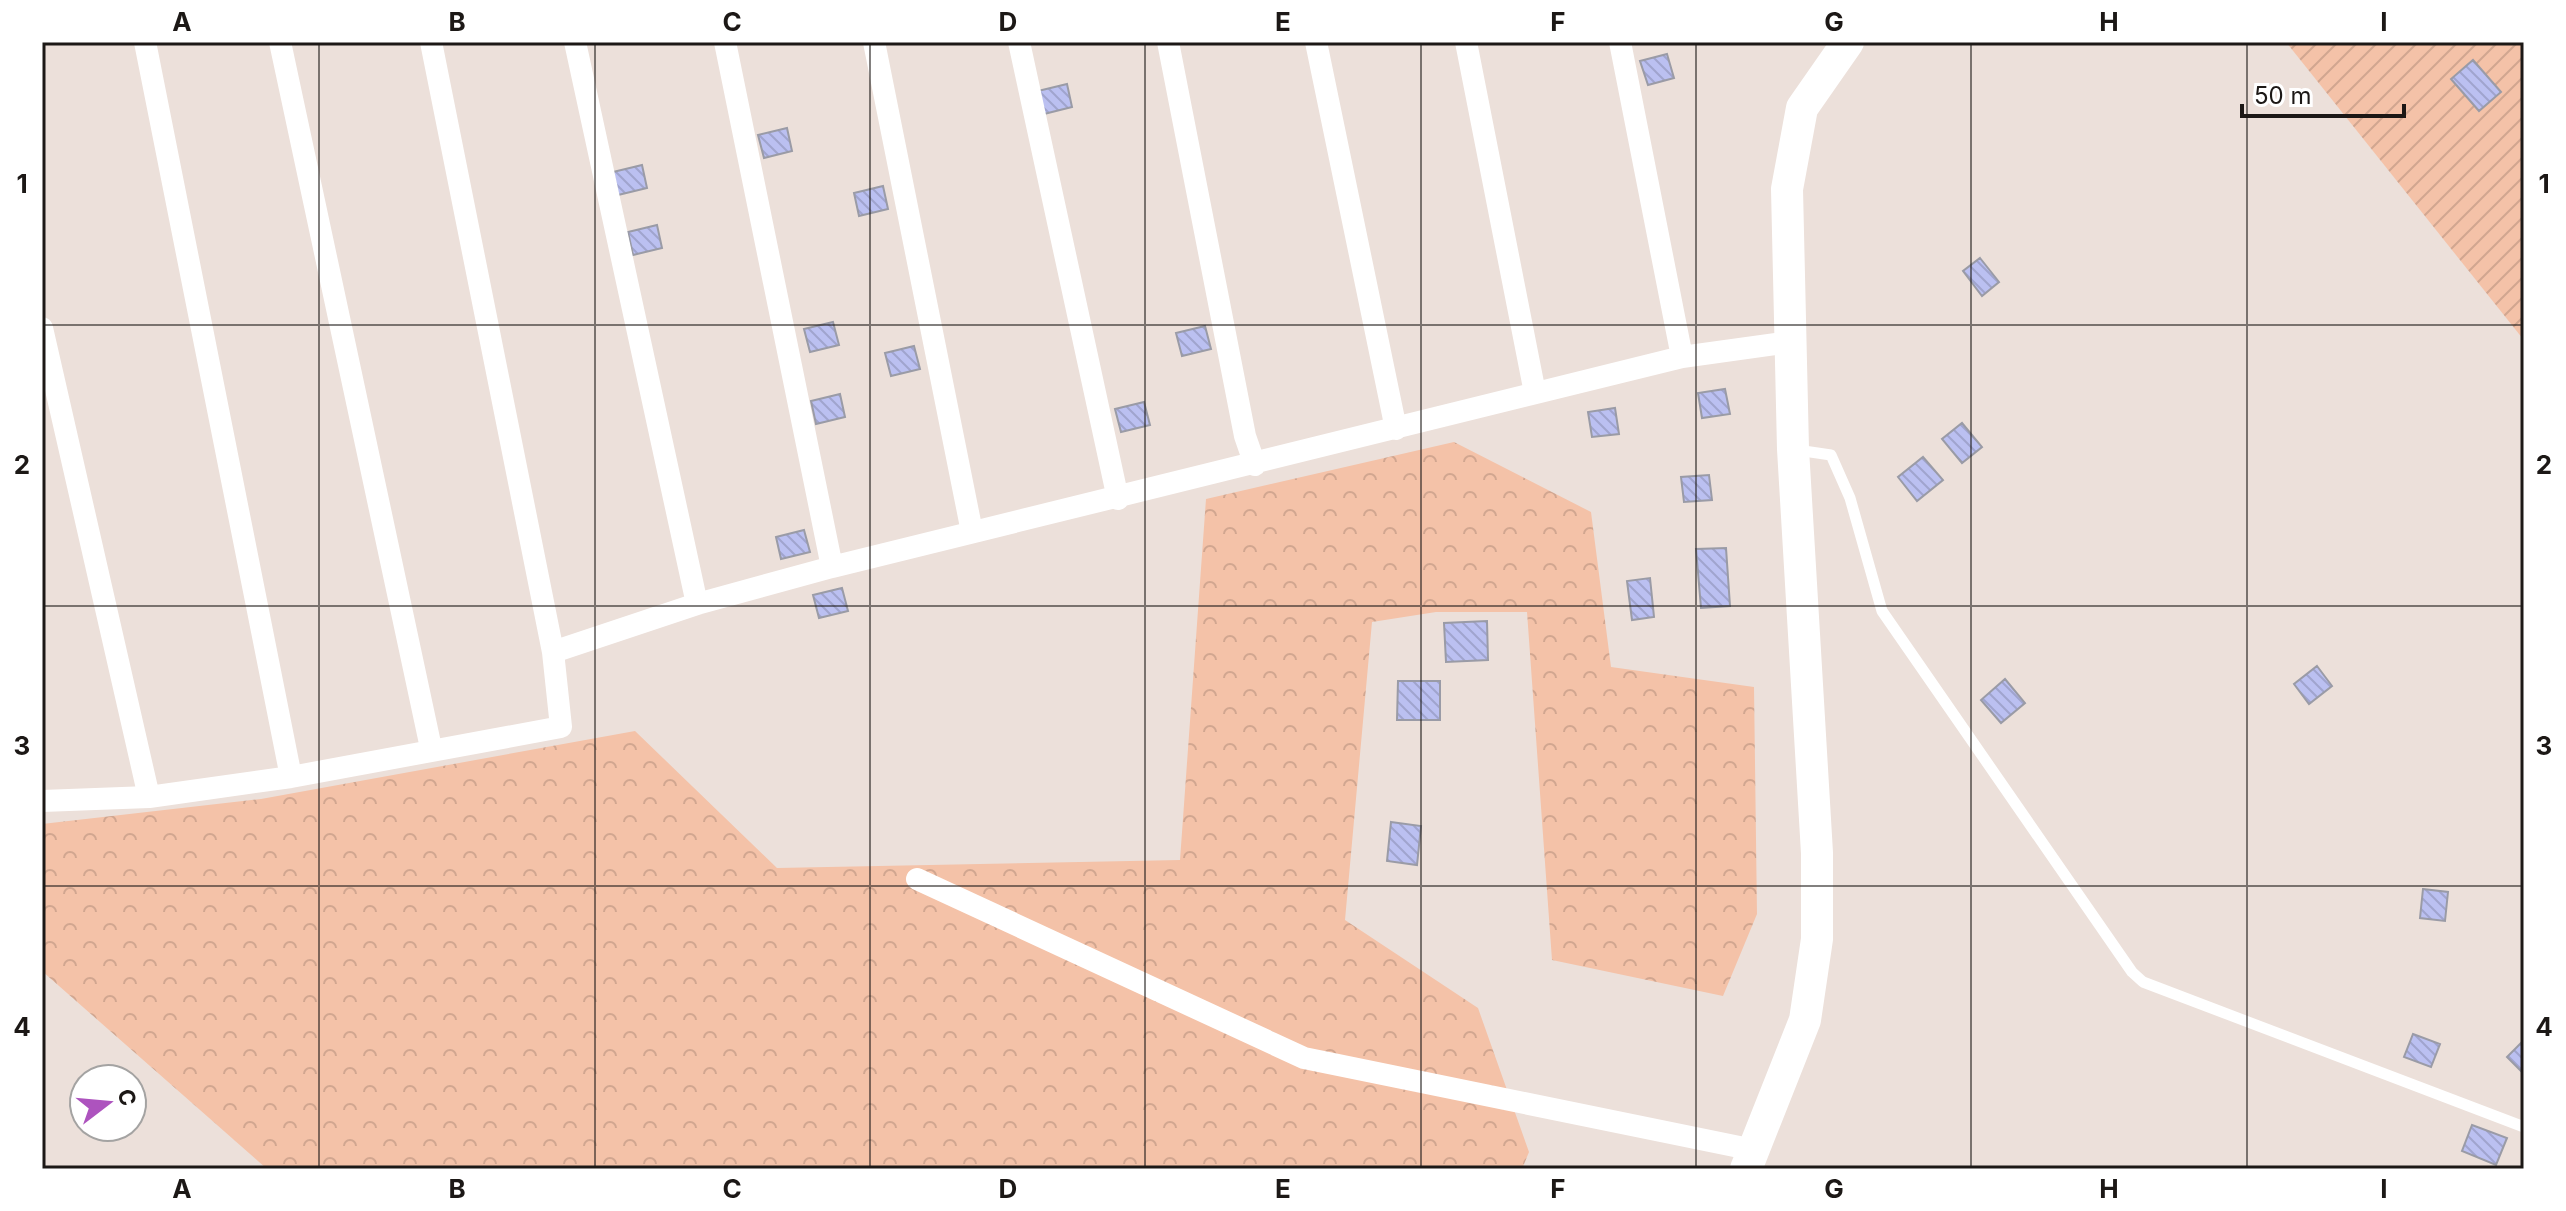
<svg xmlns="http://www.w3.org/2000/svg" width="2566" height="1211" viewBox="0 0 2566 1211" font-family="Inter,sans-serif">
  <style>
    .forest { fill: url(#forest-crowns) }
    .garden { fill: url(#garden-furrows) }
    .building { fill: url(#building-back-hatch); stroke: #9a9ba6; stroke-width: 2 }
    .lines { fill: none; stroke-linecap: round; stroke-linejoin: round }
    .service { stroke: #fff; stroke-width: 11 }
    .minor { stroke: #fff; stroke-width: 22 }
    .secondary { stroke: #fff; stroke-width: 32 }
    .grid { fill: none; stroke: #1c1816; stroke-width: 2; stroke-opacity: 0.55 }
    .neatline { fill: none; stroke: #1c1816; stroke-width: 3 }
    .grid-label { font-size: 26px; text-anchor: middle; font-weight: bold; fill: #1c1816 }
  </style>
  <defs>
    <pattern id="forest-crowns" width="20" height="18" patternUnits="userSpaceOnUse" patternTransform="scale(2)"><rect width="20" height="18" fill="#f4c2a8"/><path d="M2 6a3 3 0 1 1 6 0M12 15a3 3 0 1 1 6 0" fill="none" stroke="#d1a690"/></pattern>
    <pattern id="garden-furrows" width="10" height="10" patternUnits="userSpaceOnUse" patternTransform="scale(2)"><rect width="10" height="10" fill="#f4c2a8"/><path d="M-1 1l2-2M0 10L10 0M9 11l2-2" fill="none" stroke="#d1a690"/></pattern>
    <pattern id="building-back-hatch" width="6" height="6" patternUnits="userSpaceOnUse" patternTransform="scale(2)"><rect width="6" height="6" fill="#bbc0f1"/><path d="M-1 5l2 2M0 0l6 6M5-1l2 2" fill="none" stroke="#a0a4ce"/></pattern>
  </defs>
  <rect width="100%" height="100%" fill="#ece0da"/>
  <path class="forest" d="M1454,442l137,70 20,155 143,20 3,227 -34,82 -171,-36 -25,-348h-91l-64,10 -27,298 133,88 51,144 -7,17h-1255l-225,-198v-147l219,-25 374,-68 142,137 403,-8 26,-361z"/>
  <path class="garden" d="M2286,42h238v298l-1,-1z"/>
  <path class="building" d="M1667,54l7,24 -26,7 -8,-24z
    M2473,60l28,32 -22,19 -28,-32z
    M1067,84l5,23 -28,7 -6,-23z
    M787,128l5,23 -28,7 -6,-23z
    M642,165l5,23 -29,7 -5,-23z
    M883,186l5,23 -29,7 -5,-23z
    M657,225l5,23 -29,7 -5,-23z
    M1980,258l19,24 -17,14 -19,-25z
    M833,322l6,23 -29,7 -6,-23z
    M1205,326l6,23 -29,7 -6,-23z
    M914,346l6,23 -29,7 -6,-23z
    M1725,389l5,25 -28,4 -4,-25z
    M840,394l5,23 -29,7 -5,-23z
    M1144,402l6,23 -29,7 -6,-23z
    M1615,408l4,26 -27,3 -4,-25z
    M1962,423l20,24 -20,16 -20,-24z
    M1923,457l20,23 -26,21 -19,-24z
    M1709,475l3,25 -28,2 -3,-25z
    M804,530l6,22 -29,7 -5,-22z
    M1726,548l4,58 -29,2 -5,-59z
    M1650,578l4,39 -22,3 -5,-39z
    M842,588l6,23 -29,7 -6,-23z
    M1487,621l1,39 -42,2 -2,-39z
    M2317,666l15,20 -23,18 -15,-20z
    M2005,679l20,24 -24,20 -20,-23z
    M1398,681h42v39h-43z
    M1391,822l30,4 -4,39 -30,-4z
    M2423,889l25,3 -3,29 -25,-3z
    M2413,1034l27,10 -9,23 -27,-10z
    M2524,1040v34l-17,-17z
    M2472,1125l35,13 -11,27 -34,-14z"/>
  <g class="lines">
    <path class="service" d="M1797,450l34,5 19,43 32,113 250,361 11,10 381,145"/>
    <path class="minor" d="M145,42l146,735
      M280,42l151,706
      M575,42l122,562
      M725,42l107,525
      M874,42l98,490
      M1019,42l99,457
      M1168,42l77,394 10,29
      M1316,42l80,387
      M1466,42l69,351
      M1620,42l62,315
      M42,328l107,469
      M553,652l144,-48 135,-37 850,-210 108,-15
      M42,801l107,-4 142,-20 270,-50 -8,-75 -122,-610
      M917,879l387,179 450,92"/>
    <path class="secondary" d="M1746,1169l59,-149 12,-81v-86l-24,-404 -6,-260 15,-81 46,-66"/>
  </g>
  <path class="grid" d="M319,42v1127M595,42v1127M870,42v1127M1145,42v1127M1421,42v1127M1696,42v1127M1971,42v1127M2247,42v1127M42,325h2482M42,606h2482M42,886h2482"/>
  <rect width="2566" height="1211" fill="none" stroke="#ffffff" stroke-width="88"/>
  <g transform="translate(108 1103) rotate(74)"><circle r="38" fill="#ffffff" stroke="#a4a3a2" stroke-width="2"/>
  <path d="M0-6L14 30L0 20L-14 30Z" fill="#ad53be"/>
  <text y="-12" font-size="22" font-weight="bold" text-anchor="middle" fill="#1c1816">С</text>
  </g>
  <path d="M2242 104v12h162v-12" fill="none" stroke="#1c1816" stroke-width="4"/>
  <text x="2254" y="104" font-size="24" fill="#1c1816" stroke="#ffffff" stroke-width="6" paint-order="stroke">50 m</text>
  <rect x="44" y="44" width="2478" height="1123" class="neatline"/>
  <g class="grid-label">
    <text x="182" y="31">A</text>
    <text x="457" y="31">B</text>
    <text x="732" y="31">C</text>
    <text x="1008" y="31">D</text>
    <text x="1283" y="31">E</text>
    <text x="1558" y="31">F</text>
    <text x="1834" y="31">G</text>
    <text x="2109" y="31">H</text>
    <text x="2384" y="31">I</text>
    <text x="22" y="193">1</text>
    <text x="2544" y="193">1</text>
    <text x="22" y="474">2</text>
    <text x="2544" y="474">2</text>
    <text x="22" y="755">3</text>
    <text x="2544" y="755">3</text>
    <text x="22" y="1036">4</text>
    <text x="2544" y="1036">4</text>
    <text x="182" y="1198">A</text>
    <text x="457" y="1198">B</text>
    <text x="732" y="1198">C</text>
    <text x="1008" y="1198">D</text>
    <text x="1283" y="1198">E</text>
    <text x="1558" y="1198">F</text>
    <text x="1834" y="1198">G</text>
    <text x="2109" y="1198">H</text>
    <text x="2384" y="1198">I</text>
  </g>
</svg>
